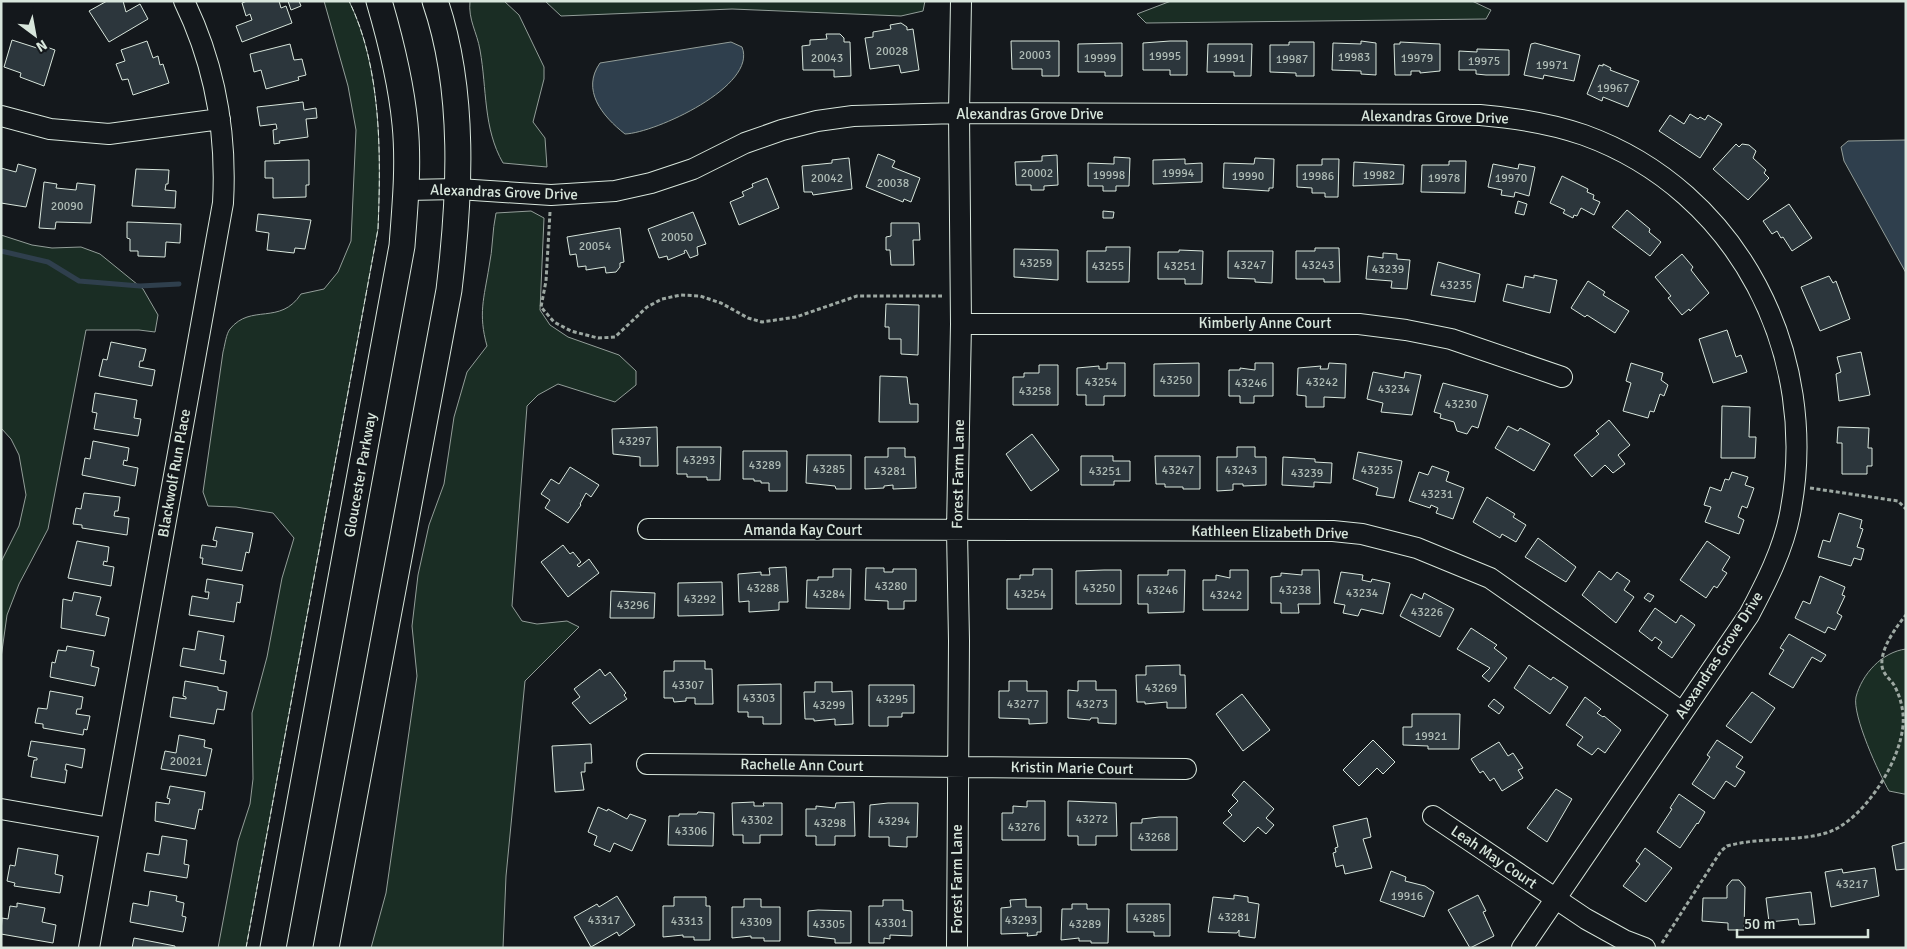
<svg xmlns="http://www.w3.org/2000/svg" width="1907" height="949" viewBox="0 0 1907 949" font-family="Signika,sans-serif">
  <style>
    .green { fill: #1a2d24; stroke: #939e99 }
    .water { fill: #2f3f4d; stroke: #939e99 }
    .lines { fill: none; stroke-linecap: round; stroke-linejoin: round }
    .stream { stroke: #2f3f4d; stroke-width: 5 }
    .building { fill: #2c363c; stroke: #d8e6dc }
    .minor-casing { stroke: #d8e6dc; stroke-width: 22 }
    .major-casing { stroke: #d8e6dc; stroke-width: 27 }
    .path { stroke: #9da8a2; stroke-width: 3; stroke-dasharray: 4 2.5; stroke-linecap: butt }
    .minor { stroke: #14181c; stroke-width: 20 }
    .major { stroke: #14181c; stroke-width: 25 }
    .fence { stroke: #d8e6dc; stroke-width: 1; stroke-dasharray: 6 2.5; stroke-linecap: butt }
    .labels { text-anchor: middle; stroke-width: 4; stroke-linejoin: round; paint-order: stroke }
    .number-label { font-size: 12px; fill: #adbab4 }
    .street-label { font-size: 15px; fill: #d8e6dc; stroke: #14181c }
  </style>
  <rect width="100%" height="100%" fill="#14181c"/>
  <path class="green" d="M324,1h25c33,67 32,156 29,228l-132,719h-28l20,-107 12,-37 3,-25 -1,-66 15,-56 15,-79 12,-40 -21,-25 -37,-6 -28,-1 -5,-14 20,-140c2,-7 3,-18 7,-23 21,-26 50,-3 71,-35l23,-5 14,-17 13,-31 5,-111 -8,-44z
    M470,1h34l15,14 25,52v12l-11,43 12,16 2,29 -44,-4c-20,-35 -16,-74 -23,-113 -3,-18 -12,-30 -10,-49z
    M545,1h380l-2,10 -22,5 -169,-7 -171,7z
    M1171,1h301l19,9 -5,9 -340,4 -9,-9z
    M531,211l13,7 -4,92 10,15 18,12 51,18 17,16v14l-21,17 -57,-18 -20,11 -11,11 -15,200 10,15 15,3 30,-3 12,6 -54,54 -19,195 -3,72h-132l15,-55 31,-217 -5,-50 6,-51 11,-50 15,-41 10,-67 13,-45 20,-26c-9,-32 -3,-48 2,-79 4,-18 3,-36 7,-54z
    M1,235l31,10 20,3 29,-1 19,7 43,35 15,26 -3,17 -16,-2h-53l-38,199 -29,55 -12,31 -6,43v-96l18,-36 7,-31 -7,-40 -8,-16 -10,-11z
    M1906,649v145h-2l-15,-3c-10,-17 -37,-76 -33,-94 6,-23 26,-45 50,-48z"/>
  <path class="water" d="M731,42l11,5c16,39 -87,86 -117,87 -23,-18 -44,-44 -25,-71z
    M1906,140v133l-62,-112 -3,-14 7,-6z"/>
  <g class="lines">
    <path class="stream" d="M1,251l47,11 31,19 61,5 39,-2"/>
  </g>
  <path class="building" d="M107,1h16l3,11 14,-8 8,15 -39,23 -20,-31z
    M247,1h32l2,7 5,-2 6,17 -50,19 -6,-16 16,-6 -2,-6 -4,2 -4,-13z
    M288,1h11l2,5 -10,4z
    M901,23l6,4v3l6,-1 6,41 -18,3 -2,-8 -29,4 -5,-31 8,-1v-5l18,-3 -1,-4z
    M826,34h14l4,4v4h6l1,34 -17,1v-7h-31l-1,-24 8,-1v-5l17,-1z
    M12,40l28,9 1,-4 14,5 -11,36 -24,-9 1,-4 -17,-6z
    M147,41l6,17 5,-2 2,9 3,-1 6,19 -36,12 -5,-16 -6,1 -6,-16 9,-3 -4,-11z
    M1011,41h48v35h-17v-7h-30z
    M1170,41h17v34h-17v-5h-27v-27z
    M1361,41l15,2v32l-15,-1v-3l-29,-1 1,-27 28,1z
    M1289,42h25v34h-18v-3l-26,-1v-27h19z
    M1400,42l40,2v27l-20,2v-2h-9v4h-16l-1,-31h6z
    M1122,43v33h-17v-4h-27v-28z
    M1535,43l45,12 -6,26 -30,-6 -1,4 -19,-4 7,-31z
    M290,44l4,16 8,-1 4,16 -8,2 1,3 -33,9 -5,-19 -7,2 -4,-18z
    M1208,44h44l-1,32h-17v-4h-27z
    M1477,49l32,1v25h-23l-10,-1v-4h-17v-19l18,1z
    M1603,64l8,4 -1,2 29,11 -11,26 -25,-10 -1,4 -15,-7 12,-29 4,1z
    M303,102l1,8 12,-2 1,10 -11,1 2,18 -29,4 1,2 -6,1 -1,-14 4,-1 -1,-5 -16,2 -3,-19z
    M1690,114l8,5 2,-2 5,3 3,-5 14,9 -22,34 -41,-27 11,-16 14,9z
    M1736,144l3,3 3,-3 7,1 7,6 -3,7 13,12 -2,3 5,5 -21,22 -35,-31z
    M878,154l17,7 -3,6 28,11 -9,24 -7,-3 -1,3 -37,-15z
    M1057,155l1,30 -14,1v4h-13v-5h-15l-1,-23 27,-1v-5z
    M1114,157l16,1 -1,28h-13v5h-13v-5h-15v-23l26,1z
    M849,158l3,31 -39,6 -1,-3h-8l-2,-26 30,-3v-3z
    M1255,158l19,1 -1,29h-4v3l-46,-3 1,-25 30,1z
    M1185,159v5l17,-1v19l-49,2v-24z
    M1322,159h17l-1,38h-13v-4h-13v-5l-15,-1v-22h25z
    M309,160v25h-3v12l-33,1v-20h-8v-17z
    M1449,161h17l-1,32 -44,-1 1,-27h27z
    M1354,162l50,3 -1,19 -50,2z
    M18,164l18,5 -10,38 -25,-4v-35l15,4z
    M1493,164l25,5 1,-5 16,3 -6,29 -14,-4 -1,5 -13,-2 1,-5 -14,-3z
    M136,169l33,1 -1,14h-2l-1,6 11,1 -1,17 -43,-2z
    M1562,176l26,13 -1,3 7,3 -1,4 7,3 -6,13 -13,-7 -4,8 -3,-1 -1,3 -10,-5 2,-3 -15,-7z
    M767,178l12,30 -40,17 -9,-23 14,-6 -2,-4 11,-5 -1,-3z
    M44,182l13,2 -1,4 20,2 1,-7 18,2 -4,38 -35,-1 -1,7 -16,-1z
    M1518,201l9,3 -3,11 -9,-2z
    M1789,204l23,34 -20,13 -9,-14 -2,1 -4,-7 -5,3 -9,-13z
    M1627,210l23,19 -1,3 12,10 -11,14 -38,-29z
    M1103,211l11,1 -1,6h-10z
    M693,212l13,32 -9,3 1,8 -8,3 -4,-8 -2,1 1,2 -17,7 -1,-4 -8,2 -11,-29z
    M258,214l53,6 -6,29 -10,-1 -1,5 -27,-3 2,-17 -13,-2z
    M127,222l54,2 -1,19 -14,-1 -1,15 -27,-1v-5h-8v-12l-3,-1z
    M891,223h28l1,17h-7l1,25h-23l-1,-15h-4v-13l5,-1z
    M620,228l4,34 -4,1v4l-4,5 -10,1 -1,-6 -19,3v-4l-8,1 -2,-13 -6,1 -3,-18z
    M1106,247h24l-1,35h-42v-31h19z
    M1315,248h24l1,34h-16v-3h-28v-28h19z
    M1014,249l44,1v30l-44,-3z
    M1179,250l24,1 -1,33h-17v-5h-27v-27h21z
    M1228,251h45l-1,32 -17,-1v-3l-27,-1z
    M1383,253l14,1v5l13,1 -3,29 -16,-1 1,-7 -26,-2 2,-23 15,2z
    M1682,254l11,13 -2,3 18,23 -19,18 -1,-2 -7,6 -14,-17 3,-2 -16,-19z
    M1438,262l42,12 -5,28 -44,-7z
    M1534,275l23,5 -7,33 -47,-12 4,-17 16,4 2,-12 9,2z
    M1829,276l4,7 3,-2 14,38 -30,12 -19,-44z
    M1588,281l17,11 -2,3 26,16 -14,22 -28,-18 -2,2 -14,-9z
    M886,304l33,1 -1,50 -17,-1v-15h-12v-12h-4z
    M1727,330l9,27 5,-2 6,17 -34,11 -14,-44z
    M111,342l35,7 -3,12h-3l-1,6 16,3 -3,16 -53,-10 4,-17 4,1z
    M1861,352l9,43 -31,6 -3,-27 5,-2 -4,-15z
    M1107,363h18v33h-21v9h-18v-10h-9v-27l22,-2v3h8z
    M1199,363v33h-45v-32z
    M1255,363h18v33h-19v7h-14v-7h-11v-26h11v-2l15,2z
    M1329,363l17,1 -1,34 -21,-1v10h-18v-11l-9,-1 1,-27 23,-2 -1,3h8z
    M1631,363l32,10 -2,7 7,5 -4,11 -4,-2 -6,18 -4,-1 -2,7 -25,-7 8,-28 -5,-2z
    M1039,365h19v40h-45v-28h11v-4h15z
    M1373,372l31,6 1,-6 16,3 -9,40 -31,-3 2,-9 -16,-4z
    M880,376l27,1 3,27h8v18h-39z
    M1443,383l45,12 -10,33 -6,-2 -5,8 -10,-3 -3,-9 -14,-4 1,-4 -7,-2z
    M95,393l42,7 -3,18 7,1 -3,17 -44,-7 3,-16 -5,-1z
    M1722,406l28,1 -1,30h7l-1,21h-34z
    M1609,420l21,25 -12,10 7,9 -12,9 -8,-8 -13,12 -18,-22 25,-21 -3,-3z
    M1508,426l10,5 2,-3 30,16 -16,27 -39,-23z
    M657,427l1,39h-18v-9l-27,-3 -1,-25z
    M1838,427l31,1 -1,20h4v18h-5v8h-25v-31h-5z
    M1032,434l27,36 -28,21 -25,-37z
    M93,441l36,7 -2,13 -3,-1 -1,5 15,3 -3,18 -53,-11 3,-17 5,1z
    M677,447h44l-1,33h-13v-3h-20v-3h-10z
    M1237,447h18v10h11v28l-23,1v-2h-10v6l-16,1v-34h20z
    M888,448h17v9h10l1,31 -23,1v-4l-9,1v2l-19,1v-32h23z
    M743,451h44v40h-18v-8h-8v-2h-7v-2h-11z
    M1358,452l44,9 -8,37 -18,-3 2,-7 -25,-9z
    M807,455h44v34h-15l-1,-3 -29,-3z
    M1081,456h32v5h17v20h-16v4h-33z
    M1155,456h45v33h-17v-2h-18v-3h-9z
    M1283,457l32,2v3l17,1 -1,20 -17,-1v5l-32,-2z
    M1432,466l17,6 -3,9 18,7 -11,31 -17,-6 2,-5 -7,-3 -1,3 -21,-7 10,-29 9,3z
    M570,467l29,18 -8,12 -5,-4 -6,11 1,1 -13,18 -23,-15 5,-8 -9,-6 10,-15 8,5z
    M1732,472l16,5 -3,8 9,3 -7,20 -5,-2 -4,11 6,3 -5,14 -34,-12 6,-15 -7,-2 6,-18 11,4 4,-12 4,1z
    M84,493l36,4 -2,14h-3l-1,5 15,2 -2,17 -45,-7v-3l-9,-1 3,-16 5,1z
    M1487,497l28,17 -2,3 13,8 -10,17 -14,-8 -2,4 -27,-16z
    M1839,513l23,7 -2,8 3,1 -6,18 7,2 -3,11 -7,-2 -3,8 -33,-9 5,-17 7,2z
    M216,527l37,6 -4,20 -3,-1 -4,19 -40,-7 1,-6h-3l2,-13 14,2 1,-6 -4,-1z
    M1538,538l38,29 -10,15 -41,-25z
    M77,541l32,6 -2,15 -3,-1 -1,4 11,2 -3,19 -43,-8z
    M1707,541l23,16 -8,13 5,3 -10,15 -3,-2 -8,12 -26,-18z
    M563,545l7,9 3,-2 8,10 -4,3 2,2 10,-8 10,14 -31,24 -27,-35z
    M786,567l2,35h-9v8l-30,2v-11l-10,1 -1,-28 23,-2v3h9l-1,-7z
    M866,568h18v4h9v-3h23v32h-12v8h-16v-8l-23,-1z
    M833,569h18l-1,40 -44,-1 1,-28h11v-3h15z
    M1033,569h19v40h-45v-30h13v-4h13z
    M1104,570h17v34h-45v-33z
    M1168,570h17l-1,42 -36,1v-9h-10v-29h30z
    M1230,570h18v40h-45v-30h13v-5l14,3z
    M1302,570h17l1,34h-22l1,9h-18v-10h-10v-26l10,-1v-3l21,2z
    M1599,571l12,9 6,-8 13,9 -6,9 10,7 -18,26 -34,-28z
    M1341,572l22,3 -1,5 9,2 1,-3 18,4 -7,31 -22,-5 -3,7 -15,-3 2,-8 -11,-2z
    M1820,576l25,11 -3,8 3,1 -8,17 5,3 -7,14 -7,-3 -3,6 -30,-15 8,-17 7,3z
    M207,579l36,6 -3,18 -3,-1 -3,20 -45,-7 3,-19 16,3 1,-7h-4z
    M722,582l1,33 -45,1v-33z
    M611,591l44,2 -1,25h-44z
    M74,592l27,5 -5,18 13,3 -4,18 -44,-8 2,-29 9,2z
    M1424,593l30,16 -14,28 -40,-21 11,-22 11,5z
    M1648,593l6,3 -4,6 -6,-4z
    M1655,608l21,15 5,-8 14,10 -23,33 -14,-10 4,-6 -7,-5 -3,4 -13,-10z
    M1471,628l26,17 -3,3 13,10 -18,24 -7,-6 8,-8 -33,-19z
    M198,631l26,5 -4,24 6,1 -2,13 -44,-8 3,-18 12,2z
    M1789,634l37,21 -5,7 -9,-5 -19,31 -24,-14 15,-24 -4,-2z
    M67,646l27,5 -3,15 8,2 -4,18 -45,-9 2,-15 3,1 3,-13 8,1z
    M674,661h31v8h7l1,35h-18v-6h-9v3l-12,1 -1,-4h-9v-27h10z
    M1180,665v10h5l1,33h-19v-6l-22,2v-2h-8l-1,-27h10v-9z
    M1529,665l22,15 2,-3 15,10 -18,27 -36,-26z
    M600,669l5,7 5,-4 16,21 -2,2 3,4 -37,25 -18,-21 8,-6 -6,-8z
    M185,681l33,6v3l9,2 -3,18 -7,-1 -3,15 -44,-7 3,-20 13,2v-2l-3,-1z
    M1009,681h18v10h20v32l-18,1v-5l-30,-1v-27h10z
    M1078,681h18v9h20v34l-18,-1v-5h-7l-1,2 -22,-2v-28l10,1z
    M815,682h17v10l20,-1 1,33 -18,1v-6l-21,2v-2h-9l-1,-27h11z
    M781,684v40h-18v-7h-15v-5h-10v-27z
    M869,685h45v28h-12v4h-14v9h-19z
    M50,691l33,6 -2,12h-4l-1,5 14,2 -3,14 -3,-1 -1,6 -40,-7v-4l-8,-1 3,-15 9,1z
    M1752,692l23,16 -24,35 -25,-17z
    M1242,694l28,36 -27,21 -27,-37z
    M1585,697l16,12 -4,4 6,4 1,-1 17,14 -16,23 -7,-5 -6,7 -15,-10 6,-8 -17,-12z
    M1494,699l10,8 -5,7 -11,-8z
    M1412,714h48l-1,35h-31v-3l-25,-1v-18h9z
    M179,735l26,5 -1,7 8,2 -6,27 -45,-7 4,-18 11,2z
    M1373,740l22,22 -12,12 -6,-6 -18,18 -16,-16z
    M1717,740l26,17 -7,10 9,5 -10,15 -9,-6 -12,18 -22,-15 18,-27 -3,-2z
    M31,741l54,8 -3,19 -16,-4 -1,6h2l-2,13 -34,-6 3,-17h3v-2l-9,-2z
    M1499,742l9,14 5,-3 10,15 -5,2 5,8 -21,13 -8,-13 -4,3 -7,-10 -3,2 -9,-14z
    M591,744l1,19h-7v9h-4l3,18 -29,2 -3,-46z
    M1244,781l30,28 -8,9 8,7 -8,9 -8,-7 -14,15 -21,-19 9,-8 -4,-4 10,-10 -6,-6z
    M170,786l35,6 -3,18 -3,-1 -4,20 -40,-8 1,-19 13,2 1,-5 -3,-1z
    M1556,789l16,10 -25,43 -20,-14z
    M1679,794l26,18 -7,12 -1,-1 -17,25 -23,-16 15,-23 -2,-1z
    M1027,801h18v39h-43v-27h11v-7l14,1z
    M1068,801l48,2 1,33h-21v9h-18v-9h-10z
    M754,802v4h10l-1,-3h19v32h-22v8h-17v-8h-10l-1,-32z
    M854,802l1,34h-20v9h-19v-9h-10v-27h10v-3l19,2 1,-5z
    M888,803h30l-1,34h-10v10l-18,-1v-9h-20l1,-32z
    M598,807l9,4 1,-2 19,10 3,-5 16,6 -14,31 -18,-8 -4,9 -16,-7 3,-9 -9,-4z
    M698,812l16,1 -1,33 -45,-1 1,-29h10v-2h18z
    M1159,817h18v33h-46v-27h11v-4z
    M1367,818l4,19 -8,2 9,29 -27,6 -2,-9 -7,2 -3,-14 3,-1 -1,-4 3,-1 -5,-21z
    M162,836l25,4 -3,24 5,1 -2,13 -43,-7 3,-18 12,2z
    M1906,842v27l-10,1 -4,-24z
    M18,848l40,7 -3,19 8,2 -3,17 -46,-7 1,-3 -8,-2 3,-16 5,1z
    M1645,848l27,20 -26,34 -23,-16 17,-22 -4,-3z
    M1875,868l4,28 -48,11 -6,-35 17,-3 1,4z
    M1391,871l15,6 -1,4 20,5 9,6 -10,25 -44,-16z
    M1732,880h7l6,7 -1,43h-16v-7l-26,-2 1,-23h24v-12z
    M150,891l27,5 -1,5 8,2 -2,13 4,1 -3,15 -53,-10 3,-19 15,3z
    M1811,892l4,32 -16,1 -1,-6 -29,3 -3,-24z
    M1234,895l14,2v5l11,2 -4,34 -16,-2v-6l-2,3 -29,-1 5,-35 21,2z
    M1478,895l8,16 -3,1 11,24 -24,12 -22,-38z
    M617,896l18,29 -16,11 -2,-4 -26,15 -17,-30 23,-13 2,3z
    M674,897h32v9h4v34h-16v-3h-11v-2l-20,2v-31h11z
    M744,899h17v8h19v34h-16v-3h-13v-2l-19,2v-31h12z
    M1026,899v8h15v25h-4v3l-10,1 1,-3 -27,1v-26l10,-1 -1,-7z
    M883,900h20v10l9,1v25l-22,-1v4l-6,-1v5h-15v-37h14z
    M17,903l28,5 -3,14 14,3 -3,18 -52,-9 1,-16 6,1 2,-13 7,1z
    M1072,904h15v5h22l-1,34h-17v-2h-12v-3l-18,2 1,-31h10z
    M1127,904h43v32h-16v-4h-27z
    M818,910l33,1v32h-16v-4l-27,-3v-25z
    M134,938l41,8v2h-43z"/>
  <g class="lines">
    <g class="minor-casing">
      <path id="minor" d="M1,116l49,13 59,5 111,-15
        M406,190l52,-1 93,6 64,-4 36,-8 42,-14 52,-26 37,-13 35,-9 36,-5 106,-3 521,2c36,3 70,8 104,20 155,56 237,220 206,379 -7,36 -24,69 -41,101l-227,333
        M961,324h398l47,6 45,9 111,38
        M648,529l685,2 29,3 55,14 73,30 192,134
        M647,764l539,5
        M1,809l109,19
        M1433,816l153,103 38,21 21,8
        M89,948l134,-745c4,-71 -8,-138 -39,-202
        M957,948l2,-307 -2,-111 4,-206 -2,-211 2,-112"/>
    </g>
    <g class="major-casing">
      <path id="major" d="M273,948l129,-702c3,-40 7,-81 3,-122 -4,-42 -14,-82 -26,-123
        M326,948l123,-658c11,-92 17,-199 -14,-289"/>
    </g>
    <path class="path" d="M550,212l-4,69 -5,26 13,15 17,9 27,7 17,-1 32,-30 15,-8 19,-4 19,1 21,7 27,15 14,4 34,-5 61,-21h85
      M1810,488l88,13 8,8
      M1662,943l59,-92 6,-5c32,-9 68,-4 99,-13 38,-11 81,-79 77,-119 -1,-10 -4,-20 -9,-29 -4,-6 -11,-11 -12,-19 -2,-17 14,-39 24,-51"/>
    <use href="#minor" class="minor"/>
    <use href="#major" class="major"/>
    <path class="fence" d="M246,948l132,-719c3,-72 4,-161 -29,-228"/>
  </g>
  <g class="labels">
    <g class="number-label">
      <text x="892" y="55">20028</text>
      <text x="1035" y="59">20003</text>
      <text x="1165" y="60">19995</text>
      <text x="1354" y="61">19983</text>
      <text x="827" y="62">20043</text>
      <text x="1100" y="62">19999</text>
      <text x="1229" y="62">19991</text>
      <text x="1417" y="62">19979</text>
      <text x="1292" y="63">19987</text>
      <text x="1484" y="65">19975</text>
      <text x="1552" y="69">19971</text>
      <text x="1613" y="92">19967</text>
      <text x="1037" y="177">20002</text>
      <text x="1178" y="177">19994</text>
      <text x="1109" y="179">19998</text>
      <text x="1379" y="179">19982</text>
      <text x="1248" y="180">19990</text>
      <text x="1318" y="180">19986</text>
      <text x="827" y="182">20042</text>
      <text x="1444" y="182">19978</text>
      <text x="1511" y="182">19970</text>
      <text x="893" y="187">20038</text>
      <text x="67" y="210">20090</text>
      <text x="677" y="241">20050</text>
      <text x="595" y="250">20054</text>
      <text x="1036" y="267">43259</text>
      <text x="1250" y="269">43247</text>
      <text x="1318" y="269">43243</text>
      <text x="1108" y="270">43255</text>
      <text x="1180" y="270">43251</text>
      <text x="1388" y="273">43239</text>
      <text x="1456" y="289">43235</text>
      <text x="1176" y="384">43250</text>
      <text x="1101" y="386">43254</text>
      <text x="1322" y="386">43242</text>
      <text x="1251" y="387">43246</text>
      <text x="1394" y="393">43234</text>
      <text x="1035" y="395">43258</text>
      <text x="1461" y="408">43230</text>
      <text x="635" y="445">43297</text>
      <text x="699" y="464">43293</text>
      <text x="765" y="469">43289</text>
      <text x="829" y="473">43285</text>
      <text x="1178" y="474">43247</text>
      <text x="1241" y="474">43243</text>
      <text x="1377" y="474">43235</text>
      <text x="890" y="475">43281</text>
      <text x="1105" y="475">43251</text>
      <text x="1307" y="477">43239</text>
      <text x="1437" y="498">43231</text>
      <text x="891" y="590">43280</text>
      <text x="763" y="592">43288</text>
      <text x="1099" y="592">43250</text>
      <text x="1162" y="594">43246</text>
      <text x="1295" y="594">43238</text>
      <text x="1362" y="597">43234</text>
      <text x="829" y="598">43284</text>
      <text x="1030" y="598">43254</text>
      <text x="1226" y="599">43242</text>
      <text x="700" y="603">43292</text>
      <text x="633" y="609">43296</text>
      <text x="1427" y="616">43226</text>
      <text x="688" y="689">43307</text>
      <text x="1161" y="692">43269</text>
      <text x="759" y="702">43303</text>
      <text x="892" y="703">43295</text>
      <text x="1023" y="708">43277</text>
      <text x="1092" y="708">43273</text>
      <text x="829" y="709">43299</text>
      <text x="1431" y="740">19921</text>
      <text x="186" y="765">20021</text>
      <text x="1092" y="823">43272</text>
      <text x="757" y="824">43302</text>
      <text x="894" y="825">43294</text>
      <text x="830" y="827">43298</text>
      <text x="1024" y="831">43276</text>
      <text x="691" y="835">43306</text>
      <text x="1154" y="841">43268</text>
      <text x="1852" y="888">43217</text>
      <text x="1407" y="900">19916</text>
      <text x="1234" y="921">43281</text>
      <text x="1149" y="922">43285</text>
      <text x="604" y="924">43317</text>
      <text x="1021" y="924">43293</text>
      <text x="687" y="925">43313</text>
      <text x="756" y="926">43309</text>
      <text x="891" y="927">43301</text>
      <text x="829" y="928">43305</text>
      <text x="1085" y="928">43289</text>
    </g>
    <g class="street-label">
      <text x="1030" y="119">Alexandras Grove Drive</text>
      <text transform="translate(1435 117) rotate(1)" y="5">Alexandras Grove Drive</text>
      <text transform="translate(504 192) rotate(2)" y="5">Alexandras Grove Drive</text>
      <text x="1265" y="328">Kimberly Anne Court</text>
      <text transform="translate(174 473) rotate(-80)" y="5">Blackwolf Run Place</text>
      <text transform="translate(958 474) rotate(-89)" y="5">Forest Farm Lane</text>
      <text transform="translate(360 475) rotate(-80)" y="5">Gloucester Parkway</text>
      <text x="803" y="535">Amanda Kay Court</text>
      <text transform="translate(1270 532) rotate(1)" y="5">Kathleen Elizabeth Drive</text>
      <text transform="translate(1719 655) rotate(-57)" y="5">Alexandras Grove Drive</text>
      <text transform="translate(802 765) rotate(1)" y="5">Rachelle Ann Court</text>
      <text transform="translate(1072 768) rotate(1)" y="5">Kristin Marie Court</text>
      <text transform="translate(1494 857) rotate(34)" y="5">Leah May Court</text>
      <text transform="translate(957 879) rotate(-90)" y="5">Forest Farm Lane</text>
    </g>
  </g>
  <rect width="1907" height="949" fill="none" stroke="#d8e6dc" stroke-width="5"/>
  <g transform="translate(35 35) rotate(148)" stroke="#14181c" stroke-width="4" paint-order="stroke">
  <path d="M0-4L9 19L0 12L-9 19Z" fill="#d8e6dc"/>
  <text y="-8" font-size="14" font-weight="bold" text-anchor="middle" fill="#d8e6dc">N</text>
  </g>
  <path d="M1737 929v8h131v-8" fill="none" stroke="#d8e6dc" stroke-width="2.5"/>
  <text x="1744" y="929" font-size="15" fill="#d8e6dc" stroke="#14181c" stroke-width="4" paint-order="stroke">50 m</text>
</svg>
